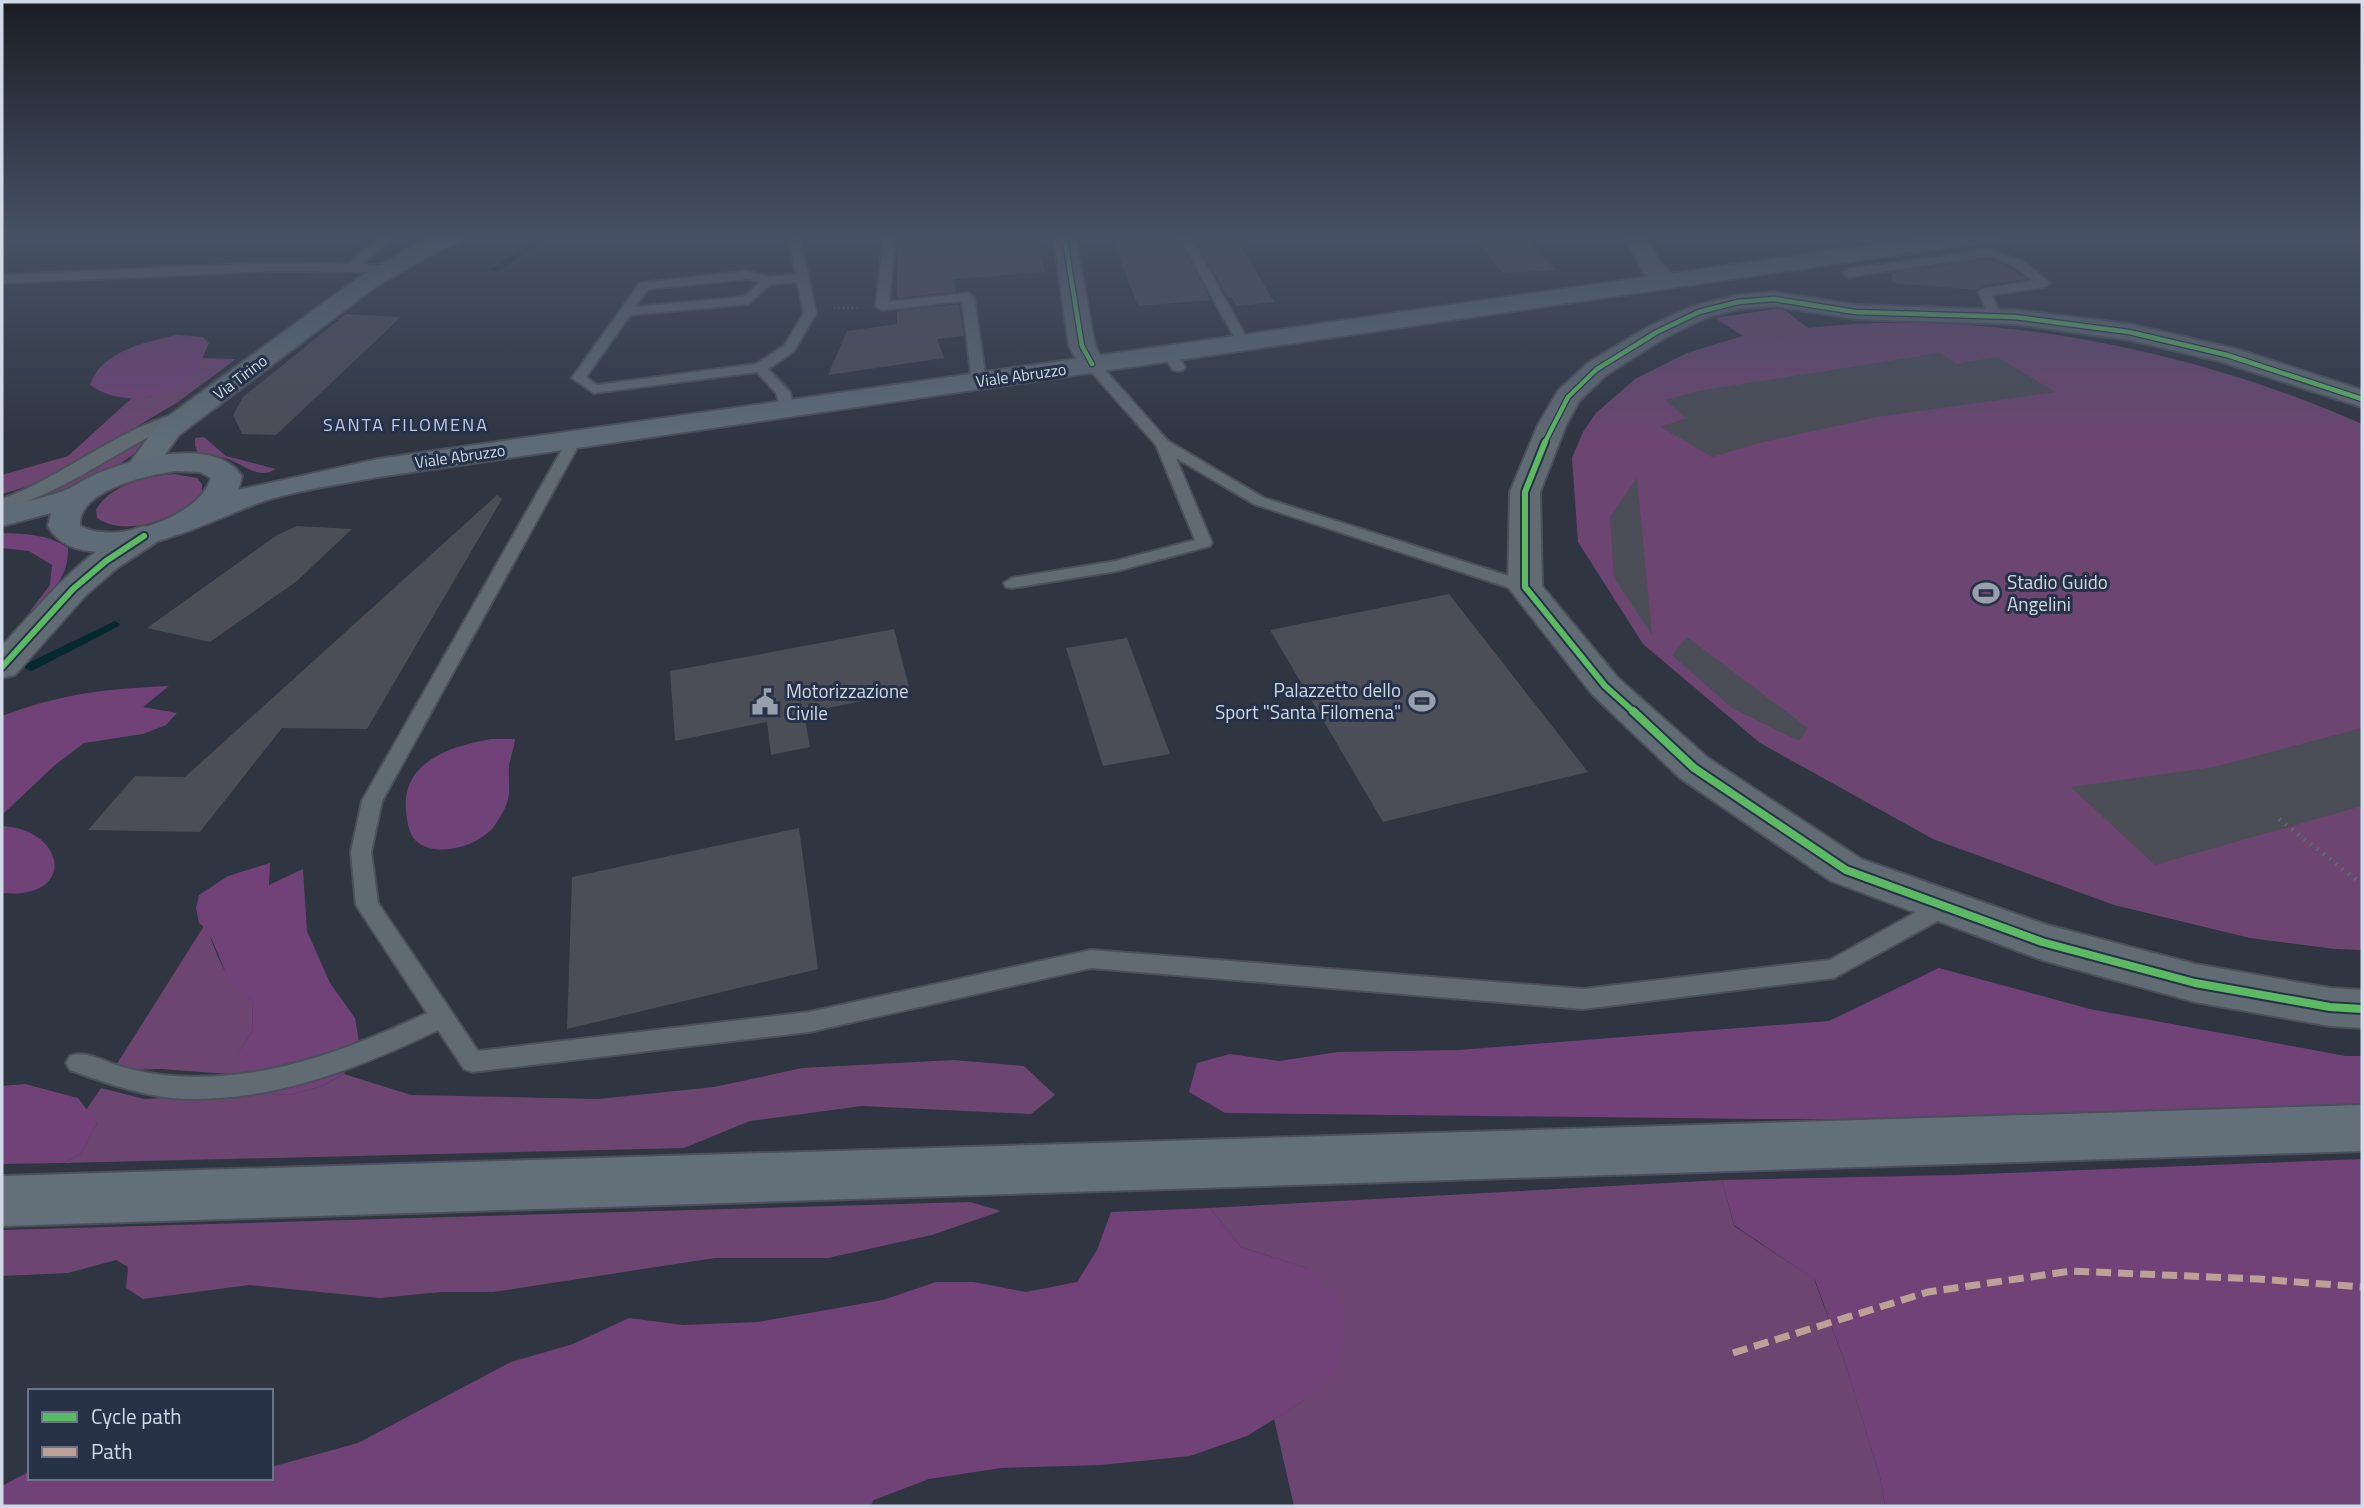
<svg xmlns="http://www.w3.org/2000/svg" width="2364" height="1508" viewBox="0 0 2364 1508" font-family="'Titillium Web',sans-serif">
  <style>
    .green { fill: #6c4671 }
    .forest { fill: #714277 }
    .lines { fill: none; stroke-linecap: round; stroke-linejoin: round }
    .stream { fill: #042a2f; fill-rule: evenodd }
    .building { fill: #4b4d57 }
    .service-casing { stroke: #4b505a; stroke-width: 4 }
    .minor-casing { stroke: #4b505a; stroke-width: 4 }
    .tertiary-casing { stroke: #4b505a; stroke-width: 4 }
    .secondary-casing { stroke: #4b505a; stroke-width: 4 }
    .primary-casing { stroke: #4b505a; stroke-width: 4 }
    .trunk-casing { stroke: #4b505a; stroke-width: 4 }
    .motorway-casing { stroke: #4b505a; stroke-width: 4 }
    .path-far1 { stroke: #5f676f; stroke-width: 2.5; stroke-dasharray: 1 3.5; stroke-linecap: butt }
    .path { stroke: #5f676f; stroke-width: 4.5; stroke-dasharray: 2 6; stroke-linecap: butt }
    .service { fill: #606b73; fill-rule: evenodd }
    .minor { fill: #606b73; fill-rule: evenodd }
    .tertiary { fill: #606b73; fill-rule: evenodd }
    .secondary { fill: #616e78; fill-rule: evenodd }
    .primary { fill: #5f6c77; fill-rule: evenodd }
    .trunk { fill: #63707a; fill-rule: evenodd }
    .motorway { fill: #67737d; fill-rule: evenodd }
    .quiet { stroke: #bda197; stroke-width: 7; stroke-dasharray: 15 7; stroke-linecap: butt }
    .cycleway-far2-casing { stroke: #273249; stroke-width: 7 }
    .cycleway-far1-casing { stroke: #273249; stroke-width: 10 }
    .cycleway-casing { stroke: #273249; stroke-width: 12 }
    .cycleway-far2 { stroke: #5cba63; stroke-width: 4.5 }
    .cycleway-far1 { stroke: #5cba63; stroke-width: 6 }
    .cycleway { stroke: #5cba63; stroke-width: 8 }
    .labels { text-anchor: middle; stroke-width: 6; stroke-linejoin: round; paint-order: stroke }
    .far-street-label { font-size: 16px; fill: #d1d9e7; stroke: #273249 }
    .far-neighbourhood-label { font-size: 18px; letter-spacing: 2px; fill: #bbcae7; stroke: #273249 }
    .poi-label { font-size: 19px; fill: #d1d9e7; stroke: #273249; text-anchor: start }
  </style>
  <rect width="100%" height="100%" fill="#2f3541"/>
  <path class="green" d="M1782,308l26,20c179,-21 390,23 554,96v526l-27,-1 -85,-11 -136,-33 -181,-66 -173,-96 -117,-99 -65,-102 -6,-84 11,-26 13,-19 39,-34 52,-26 56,-17 -28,-18z
    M202,358l34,1 -58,43 -133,79 -43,13v-19l66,-19 65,-59h16l43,-22z
    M146,436c-1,3 -1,7 -4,10 -12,17 -81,49 -102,50l58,-29z
    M204,437l22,19 50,13c-18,11 -31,-4 -48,-10 -9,-3 -20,-3 -29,-4l-4,-9v-8z
    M174,474l23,4 5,6v8c-20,25 -76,47 -105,26l-1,-8c15,-26 50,-33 78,-36z
    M204,926l3,2c12,33 17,50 45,72l1,30 -14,21 3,24 -81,-6 -48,1z
    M954,1060l70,6 31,29 -24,19 -169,-8 -112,15 -66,27 -621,15 18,-9 16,-31 -11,-13 15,-22 43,11 107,-6 38,2 33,-9 22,-12 67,21 187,4 116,-12 88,-19z
    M1722,1180l12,46 80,53 32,87 34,111 5,29h-591l-20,-87 31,-19 2,-132 -66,-21 -31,-39z
    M970,1202l31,9 -69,24 -104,23h-113l-222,34h-52l-61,6 -131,-13 -106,14 -17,-11 2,-21 -12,-7 -48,13 -66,3v-46z"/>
  <path class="forest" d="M177,335l26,2 6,6c-5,11 -10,26 -18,33 -27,25 -72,30 -101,9 11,-34 56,-43 87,-50z
    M2,533c24,1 46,1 66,15 1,32 -19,46 -41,67l23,-30 2,-20 -23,-14 -27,-3z
    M169,686l-26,21 34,6 -11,12 -23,9 -59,9 -29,22 -53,50v-99c61,-23 103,-27 167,-30z
    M491,739h24c-1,9 -4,17 -6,26 -1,13 2,26 -2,38 -3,8 -11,22 -17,28 -17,16 -55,27 -74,10 -7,-6 -9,-21 -10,-30 -5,-50 46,-65 85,-72z
    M2,826c64,3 76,74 0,67z
    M270,863l-1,22 34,-16 4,62 23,52 25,35 4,24 -15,32 -22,12 -33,9 -38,-2 -13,-26 1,-16 14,-21 -1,-30c-7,-5 -16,-11 -21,-18 -11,-17 -17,-49 -32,-59l-3,-15 3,-13 29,-19z
    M1939,968l151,41 256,47h16v52l-263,11h-339l-535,-6 -36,-21 8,-29 33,-9 49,7 59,-9 120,-2 371,-29z
    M25,1084l53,14 19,25 -16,31 -18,9 -61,1v-78z
    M2362,1159v347h-477l-5,-29 -34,-111 -31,-86 -81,-55 -12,-45 234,-5z
    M1210,1208l31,39 66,21 39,37 -6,62 -35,33 -58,36 -57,20 -89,9 -100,3 -72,11 -55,21 -4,6h-868v-20l28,-15v7h241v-11l87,-24 153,-81 62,-18 56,-26 54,7 75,-3 125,-22 53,-18h38l52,10 51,-10 20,-32 14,-38z"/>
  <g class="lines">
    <path class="stream" d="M545,234h8l-56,38 -7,-2z
      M115,621l5,3 -1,2 -85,44 -4,1 -6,-4 2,-3z"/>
  </g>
  <path class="building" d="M897,234h140l8,38 -91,7 2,13 -59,6z
    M1110,234h53l3,4 11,-1 34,63 -73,6z
    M1233,234l27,44 14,24 -37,4 -5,-8h-4l-35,-62z
    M1471,234h52l32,36 -52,3z
    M1830,234h100l-81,11z
    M1988,259l16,5 23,15 -46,7 -5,4 -84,-7v-10z
    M959,304l5,32 -27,3 7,19 -116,17 19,-44 50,-7v-13z
    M346,314l55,3 -125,118 -34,-1 -9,-19 10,-18z
    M1940,353l16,11 41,-7 58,35 -178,25 -114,25 -51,15 -51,-30 25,-9 -21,-18 33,-9z
    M1637,478l15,157 -38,-57 -4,-61z
    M497,495l5,4 -135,230 -85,-1 -82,104 -112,-2 47,-54 50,1z
    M297,526l55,3 -55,52 -87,61 -63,-14 130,-93z
    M1449,594l139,178 -205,50 -113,-192z
    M894,629l16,62 -106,22 6,34 -39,8 -4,-33 -92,19 -5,-70z
    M1687,637l121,91 -9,13 -67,-33 -60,-53z
    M1127,638l43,116 -67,12 -37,-118z
    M2362,728v78l-207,59 -84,-78 143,-20z
    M799,828l19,141 -251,60 5,-152z"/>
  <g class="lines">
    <g class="service-casing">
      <path id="service" d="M385,234h12l-35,30 32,2 2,2 -6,4 -115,-1 -273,12v-8l273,-12 73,1z
        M788,234l11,1 17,78 -22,38 -26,18 22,23 4,17 -2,3h-10l-6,-19 -19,-21 -163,21 -22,-15 68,-95 107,-12 21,6 28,-2zM747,279l13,3 -16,15 -109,10 13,-18zM797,282l7,31 -20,33 -28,18 -159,21 -11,-8 44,-62 118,-11 23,-20z
        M884,234h11l-6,68 79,-9 6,4 12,84 -2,3 -5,1 -7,-4 -10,-80 -80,9 -6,-4z
        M1178,234h11l60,108 -1,3h-10l-1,-3z
        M1988,250l35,11 27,22 -6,4 -52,8 9,21 -6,4 -6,-4 -10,-24 2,-3 53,-8 -26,-19 -20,-6 -140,21 -6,-4 6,-4z
        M1169,349l5,1 11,17 -2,3 -5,1 -5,-1 -11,-17z
        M1092,360l5,1 71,80 96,57 267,85 2,4 -2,4h-12l-265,-87 -78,-46 36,85 -2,3 -93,25 -105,17 -6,-1 -2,-4 8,-5 104,-17 79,-21 -39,-95 -69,-78v-6z
        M179,413l5,1v6c-61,25 -119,74 -182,89v-10c61,-22 115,-70 177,-86z
        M575,435l7,4 -200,362 -11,51 7,51 100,148 331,-39 282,-62 492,39 247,-29 106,-59 8,-2 8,2 3,6 -3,6 -118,65 -251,31 -492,-41 -282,64 -337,40 -8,-3 -26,-39c-83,40 -173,75 -266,68 -35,-4 -69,-16 -102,-28l-4,-7 4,-7c17,-7 38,8 56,12 15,4 32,7 48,8 90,6 172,-25 253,-63l-71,-108 -5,-53 11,-51 206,-362z"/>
    </g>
    <g class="minor-casing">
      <path id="minor" d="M1053,234h22l20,112 10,18 -4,6 -9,2 -9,-2 -14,-24z
        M1622,234h22l17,29 18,18 -4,5h-16l-15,-14z
        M1774,292l81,13 160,5 114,14 107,25 126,41v17l-143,-46 -90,-21 -114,-16 -160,-5 -81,-13 -35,3 -31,8 -42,20 -60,38 -27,26 -13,24 -26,67 2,94 76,92 90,80 153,101 186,66 148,39 135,24 32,2v38l-32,-2 -135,-24 -153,-42 -211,-79 -151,-103 -88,-84 -84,-107 2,-95 28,-67 20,-34 30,-28 60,-36 42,-20 48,-12z"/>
    </g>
    <g class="tertiary-casing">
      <path id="tertiary" d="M144,526l11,3 5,7 -5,7 -38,25 -32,28 -70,79 -13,3v-32c35,-38 91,-107 142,-120z"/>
    </g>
    <g class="secondary-casing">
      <path id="secondary" d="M434,234h27l-3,5 -84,49 -195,147 -29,40 -10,3 -10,-3 -5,-6 34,-46 199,-145z"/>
    </g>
    <g class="primary-casing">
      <path id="primary" d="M1947,234h56l-3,5 -8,2 -1614,236c-36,7 -75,12 -111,23 -48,15 -183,90 -219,26l3,-13 -49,13v-19c22,-6 47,-9 68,-19 10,-5 18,-11 29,-15 36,-15 115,-37 143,3l-4,14 140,-31zM175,471l25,1 11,6c-11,39 -96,68 -131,48 -3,-36 68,-51 95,-55z"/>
    </g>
    <g class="trunk-casing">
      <path id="trunk" d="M2362,1105v46l-2360,75v-50z"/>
    </g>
    <g class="motorway-casing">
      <path id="motorway" d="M437,234h31c-8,11 -35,19 -48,16l-3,-5 3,-5z"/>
    </g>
    <path class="path-far1" d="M834,308h26"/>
    <path class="path" d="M2279,819l83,65"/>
    <use href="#service" class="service"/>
    <use href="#minor" class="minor"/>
    <use href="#tertiary" class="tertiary"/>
    <use href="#secondary" class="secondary"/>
    <use href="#primary" class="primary"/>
    <use href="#trunk" class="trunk"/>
    <use href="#motorway" class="motorway"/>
    <path class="quiet" d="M1733,1353l195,-61 143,-21 187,8 104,8"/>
    <g class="cycleway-far2-casing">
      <path id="cycleway-far2" d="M1064,234l18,112 10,18
        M1544,444l24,-47 29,-28 60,-37 42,-20 39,-10 36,-3 81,13 160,5 114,15 98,23 135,44"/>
    </g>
    <g class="cycleway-far1-casing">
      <path id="cycleway-far1" d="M1545,442l-20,50v95l80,99 30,27
        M2,667l71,-78 33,-28 38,-25"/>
    </g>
    <g class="cycleway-casing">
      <path id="cycleway" d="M1633,711l61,57 152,102 196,72 153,41 135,24 32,2"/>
    </g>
    <use href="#cycleway-far2" class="cycleway-far2"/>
    <use href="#cycleway-far1" class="cycleway-far1"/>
    <use href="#cycleway" class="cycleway"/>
  </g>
  <linearGradient id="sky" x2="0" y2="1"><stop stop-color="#1a1d24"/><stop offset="0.53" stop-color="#475165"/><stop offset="1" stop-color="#475165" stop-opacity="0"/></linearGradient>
  <rect width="2364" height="445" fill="url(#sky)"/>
  <defs>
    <g id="stadium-bare" transform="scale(2.1)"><path d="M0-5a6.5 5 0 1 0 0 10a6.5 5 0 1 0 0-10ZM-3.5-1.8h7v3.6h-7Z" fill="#98a0ad" stroke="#273249" stroke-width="2.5" paint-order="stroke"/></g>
    <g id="civic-bare" transform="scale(2.1)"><path d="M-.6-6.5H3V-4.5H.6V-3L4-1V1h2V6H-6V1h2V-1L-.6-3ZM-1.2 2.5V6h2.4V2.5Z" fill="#98a0ad" stroke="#273249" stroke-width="2.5" paint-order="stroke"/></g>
  </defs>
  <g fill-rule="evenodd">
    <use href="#stadium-bare" x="1986" y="593"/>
    <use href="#stadium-bare" x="1422" y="701"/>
    <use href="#civic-bare" x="765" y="702"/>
  </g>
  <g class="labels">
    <g class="far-street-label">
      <text transform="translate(1021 375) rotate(-8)" y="6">Viale Abruzzo</text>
      <text transform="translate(240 377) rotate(-37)" y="6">Via Tirino</text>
      <text transform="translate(460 456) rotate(-8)" y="6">Viale Abruzzo</text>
    </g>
    <g class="far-neighbourhood-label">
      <text x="406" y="431">SANTA FILOMENA</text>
    </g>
    <g class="poi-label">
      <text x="2007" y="589">Stadio Guido<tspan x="2007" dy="22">Angelini</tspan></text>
      <text x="1401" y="697" text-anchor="end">Palazzetto dello<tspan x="1401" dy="22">Sport "Santa Filomena"</tspan></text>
      <text x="786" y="698">Motorizzazione<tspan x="786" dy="22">Civile</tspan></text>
    </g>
  </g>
  <rect width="2364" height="1508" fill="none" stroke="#d1d9e7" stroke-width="7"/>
  <rect x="28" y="1389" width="245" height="91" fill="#273249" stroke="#6b7588" stroke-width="2"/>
  <rect x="42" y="1412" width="35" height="10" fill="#5cba63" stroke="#6b7588" stroke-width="2"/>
  <text x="91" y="1424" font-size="21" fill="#d1d9e7">Cycle path</text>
  <rect x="42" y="1447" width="35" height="10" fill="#bda197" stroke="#6b7588" stroke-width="2"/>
  <text x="91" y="1459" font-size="21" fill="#d1d9e7">Path</text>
</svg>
